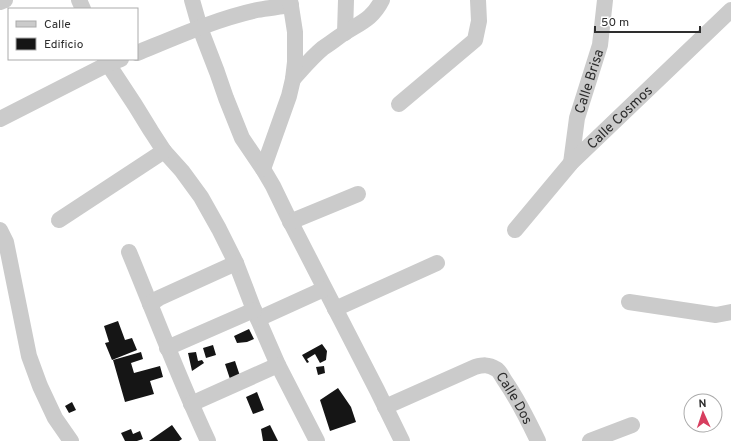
<svg xmlns="http://www.w3.org/2000/svg" width="731" height="441" viewBox="0 0 731 441" font-family="Overpass,sans-serif">
  <style>
    .building { fill: #151515 }
    .lines { fill: none; stroke-linecap: round; stroke-linejoin: round }
    .street { stroke: #cbcbcb; stroke-width: 16 }
    .labels { text-anchor: middle; stroke-width: 4; stroke-linejoin: round; paint-order: stroke }
    .street-label { font-size: 14px; fill: #2e2e2e; stroke: #fff }
  </style>
  <rect width="100%" height="100%" fill="#fff"/>
  <path class="building" d="M118,321l7,19 7,-2 5,12 -25,10 -7,-17 4,-1 -5,-16z
    M249,329l5,10 -7,3 -10,1 -3,-7z
    M322,344l5,7 -1,9 -6,3 -5,-9 -8,5 2,3 -2,1 -5,-8z
    M213,345l3,10 -10,3 -3,-10z
    M141,352l2,7 -12,4 3,10 26,-7 3,11 -13,4 4,13 -29,8 -12,-42z
    M196,352l2,9 4,-1 2,3 -12,8 -4,-18z
    M235,361l5,15 -9,6 -6,-18z
    M324,366l1,7 -7,2 -2,-8z
    M338,388l13,19 5,15 -26,9 -10,-31z
    M257,392l7,18 -11,4 -7,-17z
    M72,402l4,8 -7,3 -4,-7z
    M172,425l10,14 -3,2h-30z
    M270,425l8,16h-15l-2,-12z
    M131,429l2,5 7,-3 3,8 -6,2h-12l-4,-8z"/>
  <g class="lines">
    <g class="street">
      <path d="M79,0l4,9"/>
      <path d="M192,0l8,28 17,44 9,26 16,40 21,31 10,17 14,29 90,175 25,51"/>
      <path d="M0,2l5,-2"/>
      <path d="M345,33l1,-33"/>
      <path d="M137,53c39,-16 79,-34 120,-43 11,-2 23,-3 34,-5"/>
      <path d="M105,59l3,5 27,41 16,26 13,20 18,20 19,26 18,32 17,34 18,47 24,55 39,76"/>
      <path d="M293,79c10,-11 19,-22 30,-31 8,-5 15,-11 23,-16 16,-10 27,-14 36,-32"/>
      <path d="M399,104l76,-64 4,-19 -1,-21"/>
      <path d="M0,119l108,-55 13,-5"/>
      <path id="s1" d="M571,163l6,-45 23,-73 5,-45"/>
      <path d="M263,169l26,-73 4,-17 2,-17v-30l-5,-32"/>
      <path d="M59,220l105,-69"/>
      <path d="M290,222l68,-28"/>
      <path d="M0,230l6,12 23,114 11,30 15,32 16,23"/>
      <path id="s2" d="M515,230l56,-67 160,-153"/>
      <path d="M129,252c26,63 50,127 79,189"/>
      <path d="M629,302l87,13 15,-3"/>
      <path d="M150,304l9,-6 77,-35"/>
      <path d="M335,309l102,-46"/>
      <path d="M258,319l66,-30"/>
      <path d="M167,348l87,-38"/>
      <path d="M191,404l87,-39"/>
      <path id="s3" d="M385,407l90,-40c8,-2 13,-3 21,2 4,2 6,8 9,12 13,19 23,39 33,60"/>
      <path d="M590,441l42,-16"/>
    </g>
  </g>
  <g class="labels">
    <g class="street-label">
      <text dy="5" stroke="none"><textPath href="#s1" startOffset="84">Calle Brisa</textPath></text>
      <text dy="5" stroke="none"><textPath href="#s2" startOffset="154">Calle Cosmos</textPath></text>
      <text dy="5" stroke="none"><textPath href="#s3" startOffset="155">Calle Dos</textPath></text>
    </g>
  </g>
  <rect x="8" y="8" width="130" height="52" fill="#ffffff" stroke="#ababab"/>
  <rect x="16" y="21" width="20" height="6" fill="#cbcbcb" stroke="#ababab"/>
  <text x="44" y="28" font-size="12" fill="#2e2e2e">Calle</text>
  <rect x="16" y="38" width="20" height="12" fill="#151515" stroke="#ababab"/>
  <text x="44" y="48" font-size="12" fill="#2e2e2e">Edificio</text>
  <g transform="translate(703 413) rotate(357)"><circle r="19" fill="#ffffff" stroke="#ababab"/>
  <path d="M0-3L7 15L0 10L-7 15Z" fill="#d73e5f"/>
  <text y="-6" font-size="11" font-weight="bold" text-anchor="middle" fill="#2e2e2e">N</text>
  </g>
  <path d="M595 26v6h105v-6" fill="none" stroke="#2e2e2e" stroke-width="2"/>
  <text x="601" y="26" font-size="12" fill="#2e2e2e" stroke="#ffffff" stroke-width="3" paint-order="stroke">50 m</text>
</svg>
